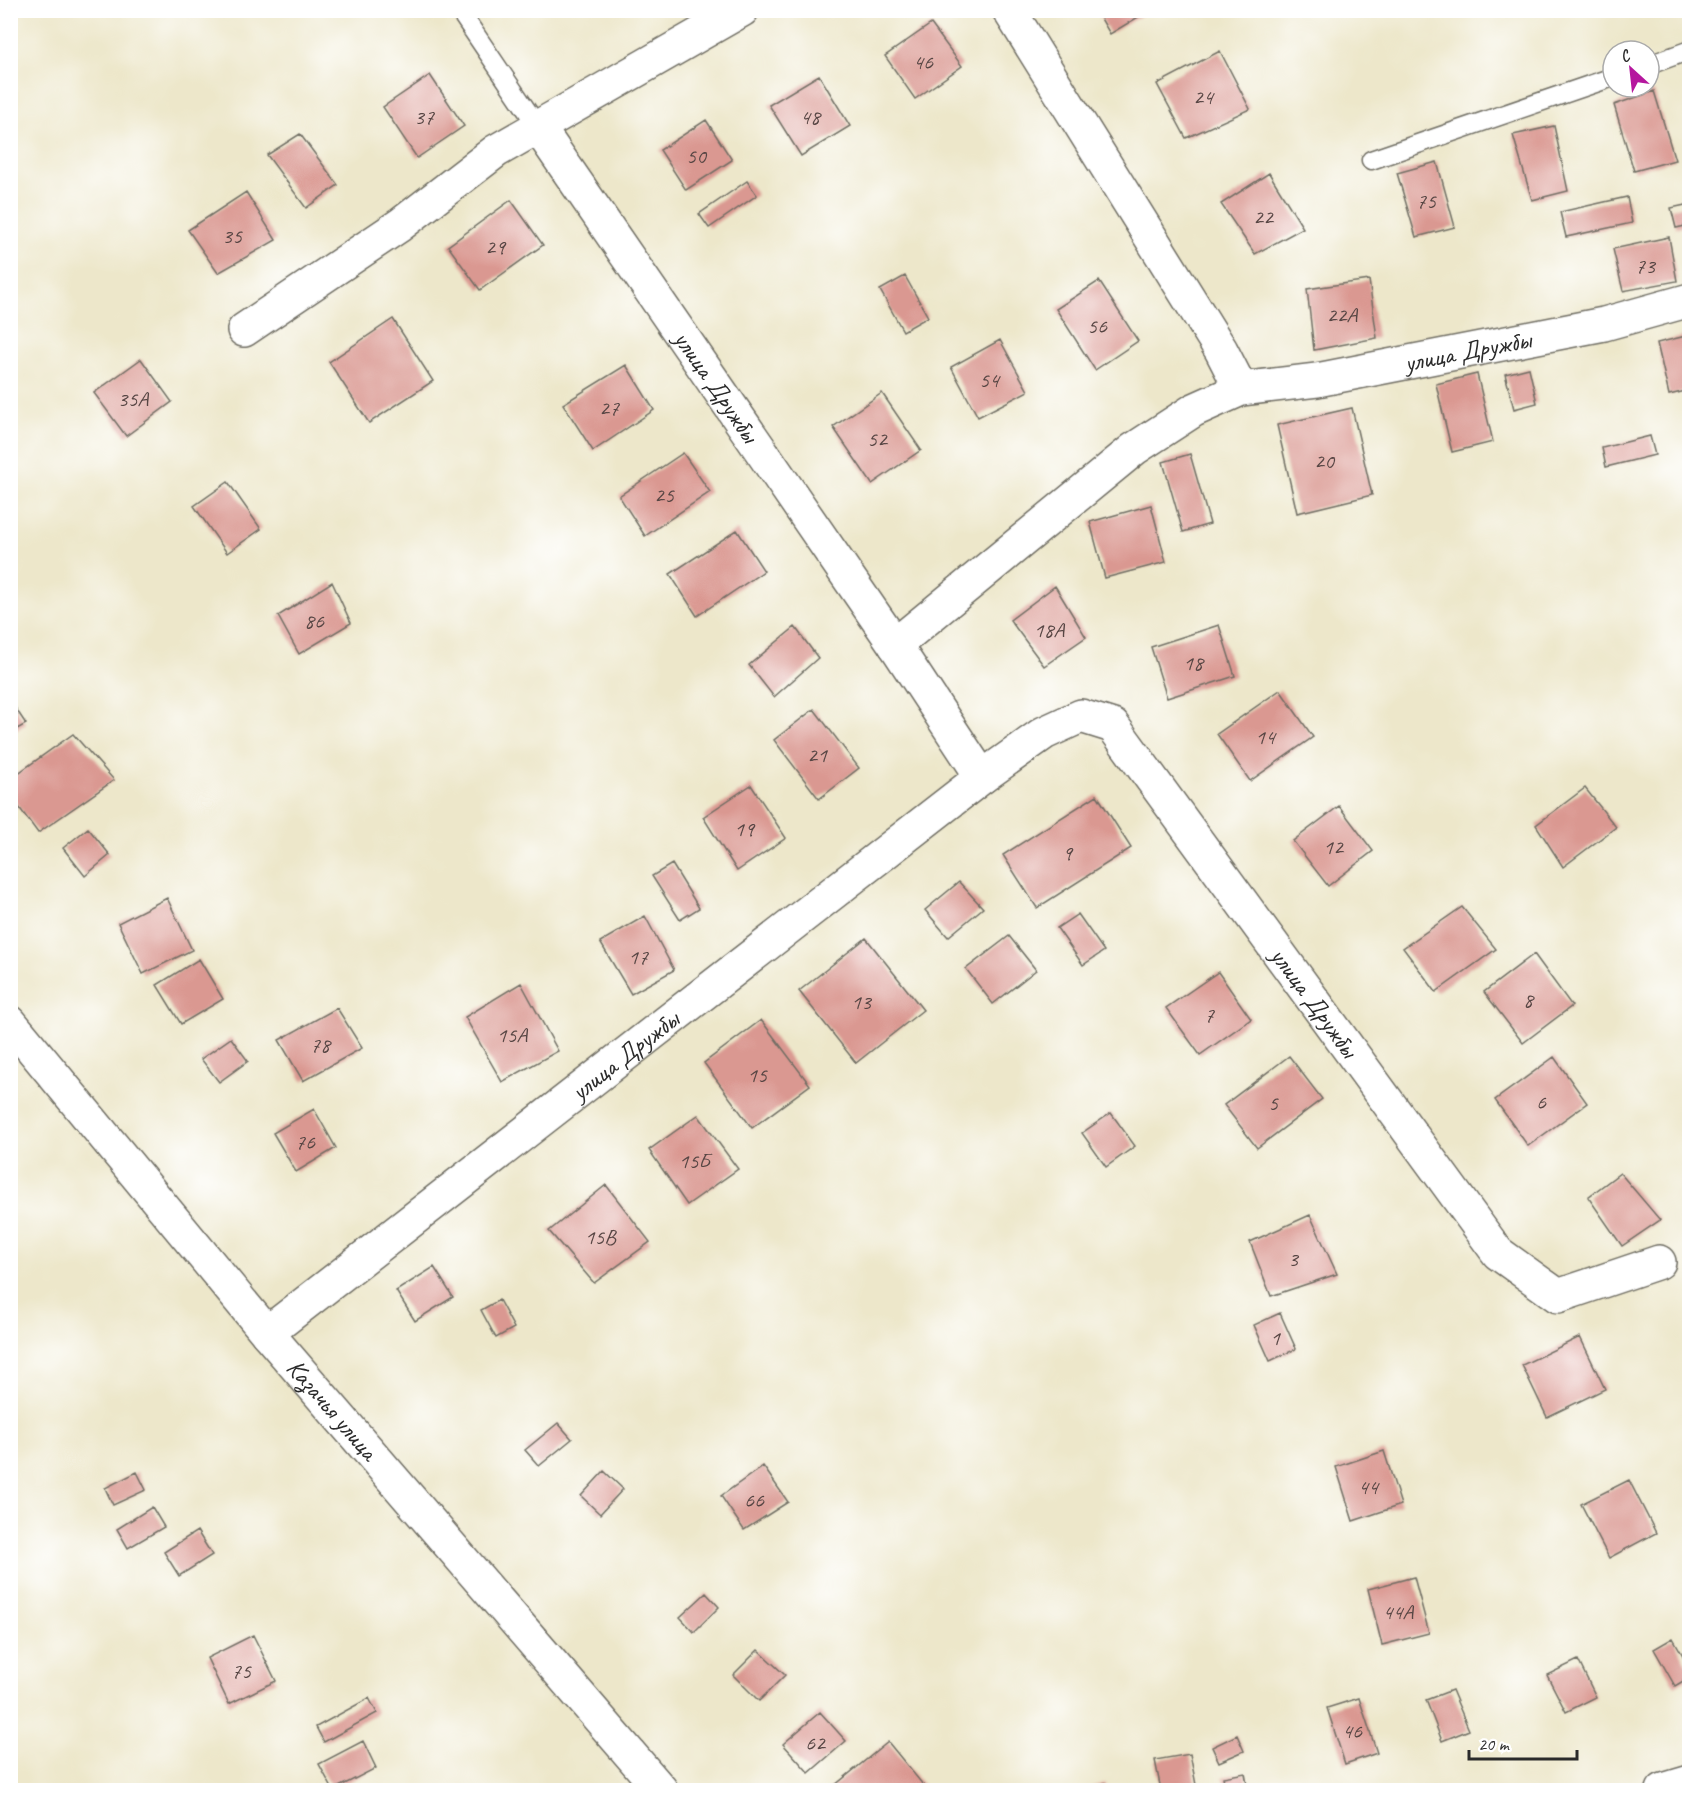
<svg xmlns="http://www.w3.org/2000/svg" width="1700" height="1801" viewBox="0 0 1700 1801" font-family="Caveat,sans-serif">
  <style>
    .building { fill: #da9891 }
    .lines { fill: none; stroke-linecap: round; stroke-linejoin: round }
    .lane-casing { stroke: #6f6d63; stroke-width: 21 }
    .street-casing { stroke: #6f6d63; stroke-width: 36 }
    .lane { stroke: #fff; stroke-width: 18 }
    .street { stroke: #fff; stroke-width: 33 }
    .labels { text-anchor: middle; stroke-width: 6; stroke-linejoin: round; paint-order: stroke }
    .number-label { font-size: 22px; fill: #574644 }
    .street-label { font-size: 26px; fill: #2b2b2b; stroke: #fff }
  </style>
  <rect width="100%" height="100%" fill="#fff"/>
  <filter id="ink" filterUnits="userSpaceOnUse"><feTurbulence type="fractalNoise" baseFrequency=".0167" numOctaves="2"/><feDisplacementMap in="SourceGraphic" scale="12" xChannelSelector="R" yChannelSelector="G"/><feConvolveMatrix kernelMatrix="1 2 1 2 8 2 1 2 1" color-interpolation-filters="sRGB"/></filter>
  <filter id="wash" filterUnits="userSpaceOnUse"><feTurbulence type="fractalNoise" baseFrequency=".008" numOctaves="4" result="noise"/><feDisplacementMap in="SourceGraphic" scale="24" xChannelSelector="R" yChannelSelector="G"/><feGaussianBlur stdDeviation="1.35" result="paint"/><feColorMatrix in="noise" values="0 0 0 0 0 0 0 0 0 0 0 0 0 0 0 0 0 1.4 0 .05"/><feComposite in="paint" operator="in"/></filter>
  <g filter="url(#wash)">
    <rect width="100%" height="100%" fill="#ede7ca"/>
    <g id="blocks">
      <path class="building" d="M1096,10h54l-40,24z
        M931,24l31,42 -47,33 -30,-43z
        M1220,51l30,58 -64,29 -29,-54z
        M430,75l34,51 -47,32 -34,-51z
        M819,75l31,51 -49,30 -32,-51z
        M1654,91l21,69 -41,11 -20,-66z
        M706,120l26,40 -46,30 -26,-40z
        M1554,126l14,65 -36,9 -19,-65z
        M300,134l38,51 -32,23 -39,-53z
        M1437,162l18,65 -39,10 -19,-64z
        M1269,173l34,55 -48,26 -34,-50z
        M747,181l10,14 -48,33 -10,-14z
        M246,192l30,48 -58,33 -30,-43z
        M1627,197l5,26 -66,14 -6,-25z
        M511,200l32,45 -63,45 -32,-44z
        M1690,204v21l-14,3 -5,-20z
        M1669,237l8,44 -54,10 -10,-42z
        M905,276l23,41 -25,14 -23,-41z
        M1369,280l8,58 -63,12 -7,-61z
        M1099,281l39,60 -43,29 -39,-61z
        M393,319l40,62 -64,42 -40,-61z
        M1690,335v55l-21,5 -12,-52z
        M1000,340l28,51 -50,26 -27,-50z
        M141,359l31,43 -46,34 -32,-43z
        M626,365l28,45 -61,41 -30,-47z
        M1529,368l8,35 -23,6 -9,-35z
        M1477,374l16,68 -41,10 -16,-68z
        M882,393l39,57 -49,34 -39,-57z
        M1352,408l20,87 -75,18 -20,-88z
        M1650,436l5,19 -49,12 -4,-19z
        M683,453l27,39 -65,44 -26,-40z
        M1190,454l20,70 -27,8 -20,-70z
        M228,482l33,47 -34,24 -33,-47z
        M1151,505l15,57 -61,16 -15,-56z
        M737,530l27,41 -67,45 -27,-42z
        M332,582l19,41 -52,31 -21,-38z
        M1055,586l31,51 -42,29 -34,-46z
        M1219,625l16,51 -68,22 -16,-51z
        M795,627l23,31 -44,39 -25,-32z
        M1280,690l33,47 -63,44 -33,-47z
        M10,700l16,24 -16,9z
        M814,709l45,59 -40,31 -45,-59z
        M73,734l41,46 -76,53 -28,-38v-16z
        M751,785l35,53 -49,33 -34,-54z
        M1585,788l31,39 -53,40 -27,-42z
        M1097,795l34,53 -94,60 -34,-53z
        M1339,806l34,45 -45,35 -35,-45z
        M88,828l22,27 -25,21 -22,-28z
        M672,864l27,44 -19,12 -28,-44z
        M959,882l24,26 -35,29 -23,-27z
        M167,898l25,52 -49,24 -25,-51z
        M1462,907l34,42 -60,43 -33,-44z
        M1078,914l26,37 -21,14 -26,-37z
        M645,916l29,54 -43,24 -31,-52z
        M1009,936l27,34 -43,34 -27,-35z
        M866,938l57,72 -67,53 -57,-72z
        M1534,954l38,52 -49,37 -39,-51z
        M199,959l24,40 -42,25 -24,-39z
        M1218,972l33,47 -51,36 -34,-47z
        M521,983l37,68 -56,31 -37,-65z
        M337,1008l25,40 -59,33 -24,-41z
        M761,1020l49,65 -58,43 -48,-65z
        M231,1038l17,23 -29,21 -18,-23z
        M1289,1056l33,43 -65,49 -33,-43z
        M1554,1057l33,46 -59,43 -33,-46z
        M314,1109l22,39 -40,24 -23,-39z
        M1111,1113l24,33 -29,21 -24,-34z
        M698,1115l40,54 -51,36 -38,-55z
        M1620,1173l40,47 -38,26 -34,-49z
        M606,1185l44,57 -56,41 -45,-52z
        M1310,1215l27,59 -66,22 -21,-54z
        M434,1267l19,30 -38,24 -19,-30z
        M499,1300l15,28 -18,10 -15,-28z
        M1280,1313l16,36 -26,12 -16,-36z
        M1580,1337l25,52 -58,28 -25,-52z
        M558,1423l14,16 -33,27 -14,-16z
        M1384,1451l17,54 -48,16 -17,-54z
        M763,1466l25,36 -44,28 -23,-34z
        M604,1471l19,18 -23,25 -19,-18z
        M137,1472l9,18 -33,15 -8,-17z
        M1629,1480l27,53 -47,25 -28,-54z
        M152,1507l12,20 -36,21 -11,-19z
        M197,1531l15,24 -33,21 -15,-24z
        M1414,1577l15,56 -47,12 -14,-56z
        M706,1593l13,14 -25,25 -14,-15z
        M253,1635l23,46 -47,23 -22,-46z
        M1673,1638l17,30v9l-15,9 -21,-37z
        M758,1650l27,25 -26,26 -26,-26z
        M1578,1660l18,37 -30,15 -19,-37z
        M1452,1690l17,40 -27,11 -16,-41z
        M369,1698l8,15 -53,29 -8,-15z
        M1359,1698l18,55 -32,11 -18,-56z
        M820,1712l26,29 -37,32 -26,-29z
        M1237,1735l7,16 -25,11 -7,-15z
        M363,1741l13,27 -43,22 -14,-26z
        M888,1742l36,44 -6,4h-89z
        M1190,1754l7,36h-36l-6,-30z
        M1245,1773l3,17h-22l-3,-13z
        M1105,1783l2,7h-24z"/>
    </g>
  </g>
  <g filter="url(#ink)">
    <use href="#blocks" fill-opacity="0" stroke="#6f6d63" stroke-width="1.5"/>
    <g class="lines">
      <g class="lane-casing">
        <path id="lane" d="M459,10l79,117
          M1649,65l41,-15
          M1371,160l242,-83"/>
      </g>
      <g class="street-casing">
        <g id="street">
          <path d="M1009,10l212,340 20,39"/>
          <path id="s1" d="M538,127l357,518 87,132"/>
          <path d="M244,330l156,-105 96,-74 246,-141"/>
          <path id="s2" d="M895,645l239,-196 60,-39 47,-21 76,-9 287,-56 86,-24"/>
          <path id="s3" d="M10,1022l257,311 394,457"/>
          <path id="s4" d="M267,1333l715,-556 62,-44 37,-17 32,10 385,527 60,43 101,-34"/>
          <path d="M1663,1790l27,-8"/>
        </g>
      </g>
      <use href="#lane" class="lane"/>
      <use href="#street" class="street"/>
    </g>
  </g>
  <g class="labels">
    <g class="number-label">
      <text x="923" y="69">46</text>
      <text x="1203" y="104">24</text>
      <text x="424" y="124">37</text>
      <text x="810" y="124">48</text>
      <text x="696" y="163">50</text>
      <text x="1426" y="208">75</text>
      <text x="1263" y="224">22</text>
      <text x="232" y="243">35</text>
      <text x="495" y="254">29</text>
      <text x="1645" y="273">73</text>
      <text x="1342" y="322">22А</text>
      <text x="1097" y="333">56</text>
      <text x="989" y="387">54</text>
      <text x="133" y="406">35А</text>
      <text x="609" y="415">27</text>
      <text x="877" y="446">52</text>
      <text x="1324" y="468">20</text>
      <text x="664" y="502">25</text>
      <text x="314" y="628">86</text>
      <text x="1049" y="637">18А</text>
      <text x="1193" y="670">18</text>
      <text x="1265" y="744">14</text>
      <text x="817" y="762">21</text>
      <text x="744" y="836">19</text>
      <text x="1333" y="854">12</text>
      <text x="1067" y="860">9</text>
      <text x="638" y="964">17</text>
      <text x="1528" y="1007">8</text>
      <text x="861" y="1009">13</text>
      <text x="1209" y="1022">7</text>
      <text x="512" y="1042">15А</text>
      <text x="320" y="1052">78</text>
      <text x="757" y="1082">15</text>
      <text x="1541" y="1109">6</text>
      <text x="1273" y="1110">5</text>
      <text x="305" y="1149">76</text>
      <text x="694" y="1168">15Б</text>
      <text x="600" y="1244">15В</text>
      <text x="1293" y="1266">3</text>
      <text x="1275" y="1345">1</text>
      <text x="1368" y="1494">44</text>
      <text x="754" y="1507">66</text>
      <text x="1398" y="1619">44А</text>
      <text x="241" y="1678">75</text>
      <text x="1352" y="1738">46</text>
      <text x="815" y="1750">62</text>
    </g>
    <g class="street-label">
      <text dy="9" stroke="none"><textPath href="#s2" startOffset="662">улица Дружбы</textPath></text>
      <text dy="9" stroke="none"><textPath href="#s1" startOffset="315">улица Дружбы</textPath></text>
      <text dy="9" stroke="none"><textPath href="#s4" startOffset="1398">улица Дружбы</textPath></text>
      <text dy="9" stroke="none"><textPath href="#s4" startOffset="453">улица Дружбы</textPath></text>
      <text dy="9" stroke="none"><textPath href="#s3" startOffset="504">Казачья улица</textPath></text>
    </g>
  </g>
  <rect width="1700" height="1801" fill="none" stroke="#fff" stroke-width="36"/>
  <g transform="translate(1631 69) rotate(333)"><circle r="28" fill="#ffffff" stroke="#aaaaaa" stroke-width="1.5"/>
  <path d="M0-4.5L10 22L0 15L-10 22Z" fill="#b5179e"/>
  <text y="-9" font-size="16" font-weight="bold" text-anchor="middle" fill="#2b2b2b">С</text>
  </g>
  <path d="M1469 1750v9h108v-9" fill="none" stroke="#2b2b2b" stroke-width="3"/>
  <text x="1478" y="1750" font-size="18" fill="#2b2b2b" stroke="#ffffff" stroke-width="4.5" paint-order="stroke">20 m</text>
</svg>
